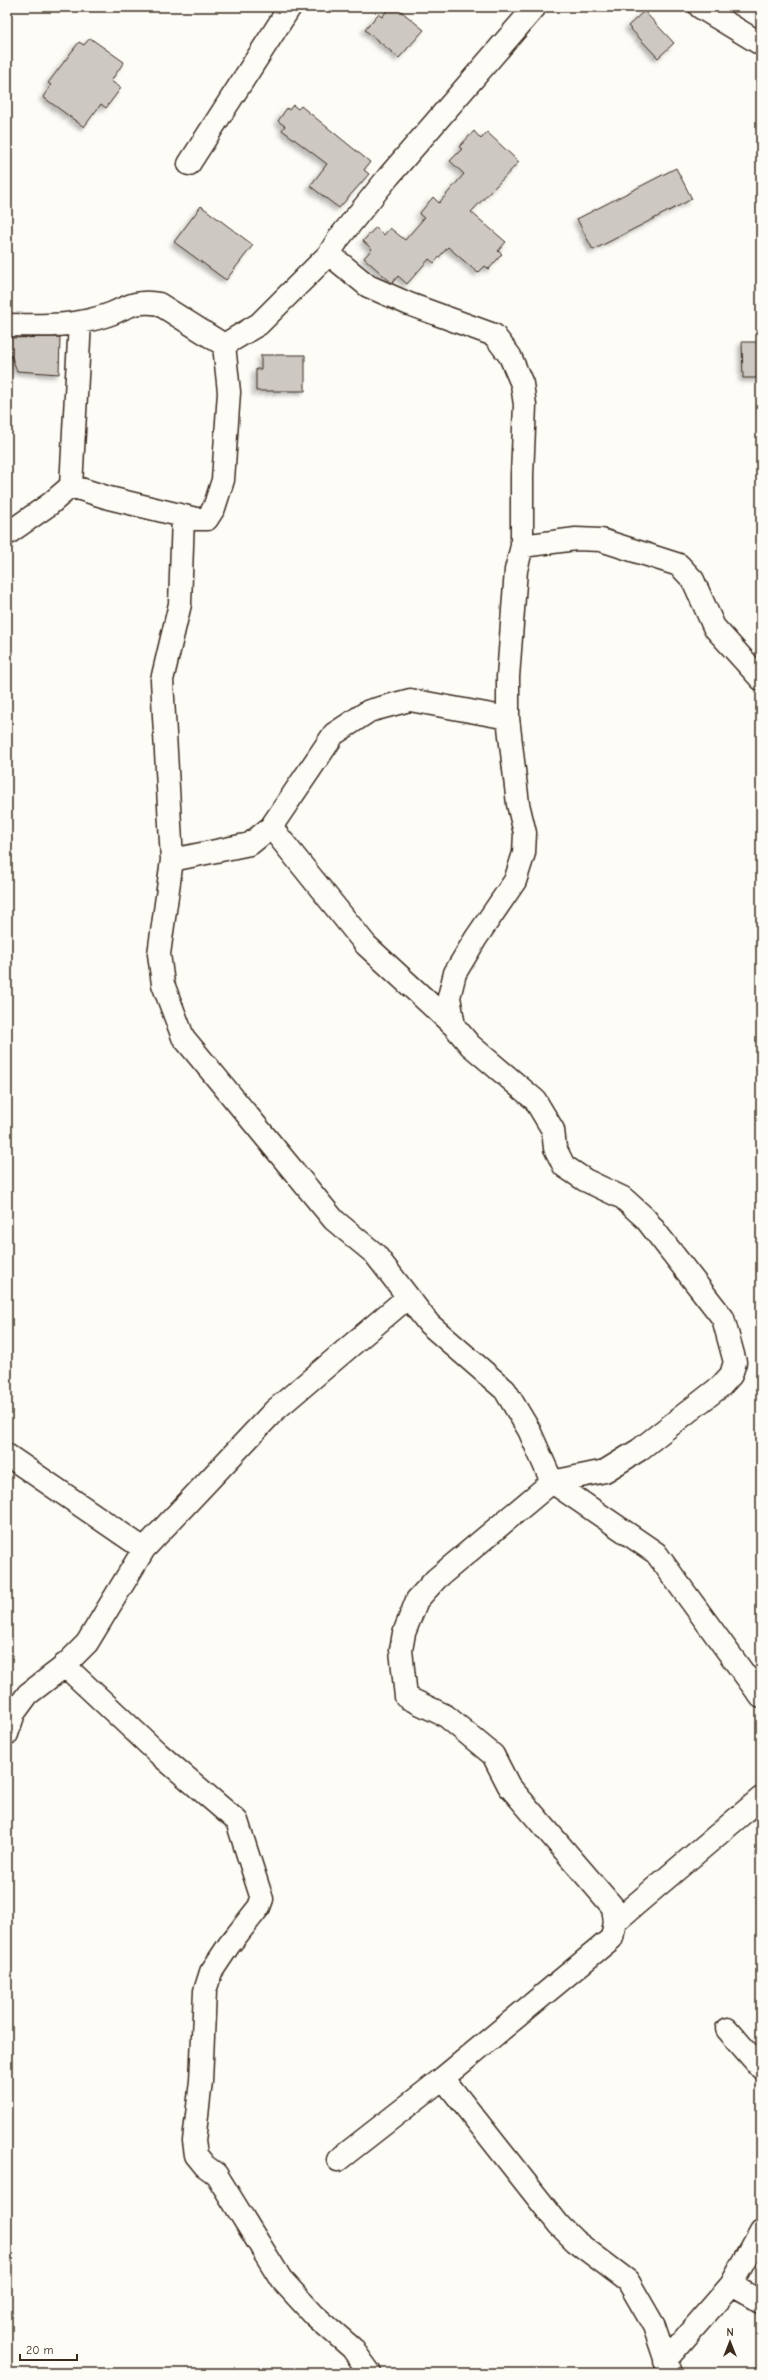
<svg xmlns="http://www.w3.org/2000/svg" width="768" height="2380" viewBox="0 0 768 2380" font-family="'Comic Neue',sans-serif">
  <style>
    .building { fill: #cdc8c2; stroke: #3b2a1e; filter: url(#shadow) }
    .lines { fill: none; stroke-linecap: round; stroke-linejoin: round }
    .minor-casing { stroke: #3b2a1e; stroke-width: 25 }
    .minor { stroke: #fdfcf7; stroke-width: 22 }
  </style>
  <defs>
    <filter id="shadow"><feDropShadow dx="-3.5" dy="3.5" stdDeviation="2" flood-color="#0004"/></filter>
  </defs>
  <rect width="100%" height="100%" fill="#fdfcf7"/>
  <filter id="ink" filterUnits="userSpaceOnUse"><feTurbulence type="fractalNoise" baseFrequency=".025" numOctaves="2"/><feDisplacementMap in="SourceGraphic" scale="8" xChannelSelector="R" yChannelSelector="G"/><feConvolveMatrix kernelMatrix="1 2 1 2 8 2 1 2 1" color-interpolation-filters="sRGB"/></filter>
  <g filter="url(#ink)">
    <path class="building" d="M390,7h6l28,23 -25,28 -34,-28 13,-16 4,3z
      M644,11l30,32 -16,15 -30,-32z
      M90,38l34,24 -13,19 10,7 -15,20 -5,-4 -17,23 -41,-30 8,-12 -3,-2 31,-41 5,3z
      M293,105l5,4 3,-3 69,56 -6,8 5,4 -30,34 -29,-22 17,-22 -45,-34 3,-4 -7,-5 9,-13 2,2z
      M474,131l7,8 6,-7 32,30 -48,50 35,30 -8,9 4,3 -13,15 -4,-3 -7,7 -30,-26 -14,16 -5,-4 -22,25 -9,-8 -6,7 -28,-25 8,-9 -9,-8 13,-14 8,8 6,-7 15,12 19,-22 -5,-4 14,-17 6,6 25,-29 -14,-13 12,-12 -3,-2z
      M676,168l16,31 -99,51 -16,-31z
      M201,206l52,39 -27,35 -52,-38z
      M60,337l-1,37 -42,-3 -10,-26v-7z
      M742,342h19v36h-18z
      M261,355h44v36h-49v-22h5z"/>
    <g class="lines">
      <g class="minor-casing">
        <path id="minor" d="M700,7l61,37
          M189,164l101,-157
          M329,254l39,32 41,18 85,31 16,21 12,28 3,21 -3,70v71l-6,24 -8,107v41l10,86 7,29 -1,20 -9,28 -39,57 -21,35 -6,24 5,29 16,19 65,55 18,30 2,18 9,18 21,14 38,18 22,20 78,100 12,44 -4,13 -10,11 -82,64 -34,21 -53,11 104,71 105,144
          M7,325c24,0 50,2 73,-3 11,-2 23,-5 33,-9 17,-8 27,-13 46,-9l65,41 5,47 -6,88 -9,28 -7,11h-11l-87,-21 -38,-12
          M224,345l35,-21 70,-70 10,-16 50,-62 146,-169
          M183,516l-3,88 -18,76 10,180 -13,94 4,30 20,53 151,183 41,34 54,70 76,66 24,40 23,52 -116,97 -19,21 -13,33 -3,17 5,47 40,19 47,39 16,31 104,121 2,15 -3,16 -169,140 -105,82
          M7,534l43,-30 21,-18 9,-164
          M522,546l54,-7 25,1 78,25 14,15 21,47 47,52
          M271,827l95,118 88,81
          M172,860l78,-16 21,-17 63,-93 35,-23 41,-11 98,18
          M7,1455l137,94
          M64,1665l95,89 78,67 25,78 -3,8 -30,38 -18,27 -6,19 -4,90 -7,60 2,14 9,11 11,8 65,105 33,36 38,33 18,25
          M7,1734l7,-21 14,-19 34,-26 25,-25 57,-94 130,-138 134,-114
          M615,1922l146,-124
          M727,2029l34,39
          M443,2078l116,147 16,16 53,40 26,45 16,47
          M731,2285l30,17
          M665,2361l66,-76 30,-54"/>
      </g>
      <use href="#minor" class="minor"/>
    </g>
  </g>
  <rect width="768" height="2380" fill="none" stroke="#fdfcf7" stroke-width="24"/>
  <rect x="12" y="12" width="744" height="2356" fill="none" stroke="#3b2a1e" stroke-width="1.5" filter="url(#ink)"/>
  <g transform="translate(730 2342)" stroke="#fdfcf7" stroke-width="3" paint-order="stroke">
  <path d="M0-3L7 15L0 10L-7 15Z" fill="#3b2a1e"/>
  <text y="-6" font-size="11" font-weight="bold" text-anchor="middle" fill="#3b2a1e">N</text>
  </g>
  <path d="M20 2354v6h57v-6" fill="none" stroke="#3b2a1e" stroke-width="2"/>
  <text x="26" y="2354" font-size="12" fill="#3b2a1e" stroke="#fdfcf7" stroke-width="3" paint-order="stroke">20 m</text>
</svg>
